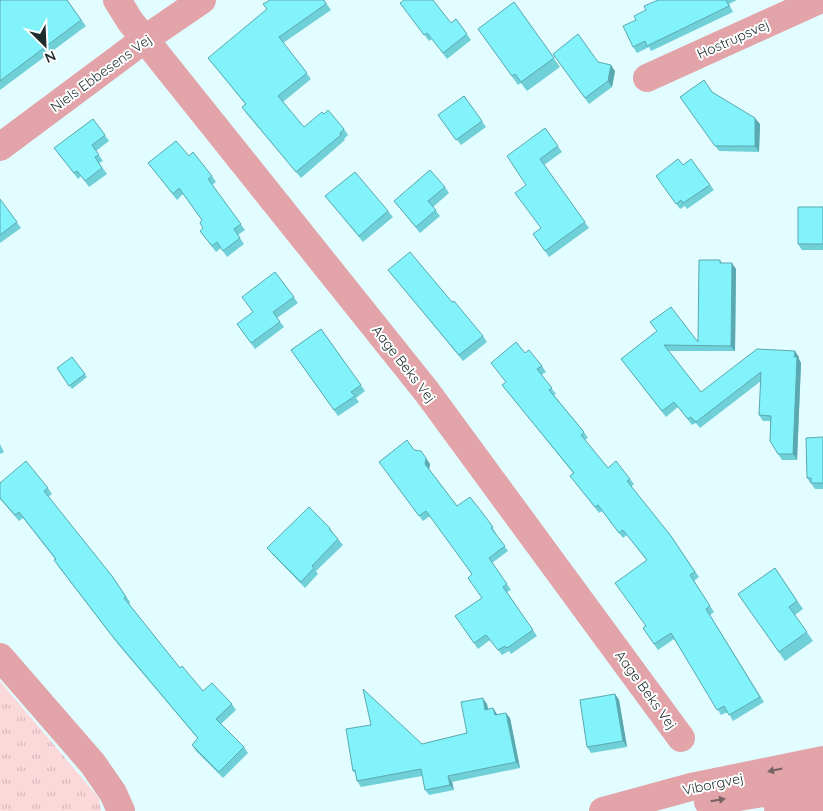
<svg xmlns="http://www.w3.org/2000/svg" width="823" height="811" viewBox="0 0 823 811" font-family="Quicksand,sans-serif">
  <style>
    .grass { fill: url(#grass-tufts) }
    .lines { fill: none; stroke-linecap: round; stroke-linejoin: round }
    .minor { stroke: #e2a4a9; stroke-width: 28 }
    .wall { fill: #70d0d8 }
    .shaded-wall { fill: #5ba9b0 }
    .building { fill: #82f2fb; stroke: #5ba9b0 }
    .oneway { fill: #776265 }
    .labels { text-anchor: middle; stroke-width: 4; stroke-linejoin: round; paint-order: stroke }
    .street-label { font-size: 14px; fill: #1f2c2d; stroke: #fff }
  </style>
  <defs>
    <pattern id="grass-tufts" width="24" height="20" patternUnits="userSpaceOnUse" patternTransform="scale(1.25)"><rect width="24" height="20" fill="#fbd9db"/><path d="M3 7l-1-3M5 7V3M7 7l1-3M15 17l-1-3M17 17v-4M19 17l1-3" fill="none" stroke="#d7babc"/></pattern>
  </defs>
  <rect width="100%" height="100%" fill="#e2fdff"/>
  <path class="grass" d="M0,681l99,117 2,13h-101z"/>
  <g class="lines">
    <path class="minor" d="M117,0l13,21 21,26 276,345 254,346
      M647,78l172,-78
      M0,147l145,-108 57,-39
      M0,657l93,107 20,29 8,18
      M708,802l86,-14 29,-7
      M603,811l88,-24 132,-27
      M778,811l45,-11"/>
  </g>
  <path class="wall" d="M67,0l19,26 -86,64v-89z
    M324,0l7,10 -48,33 28,36 -28,23 21,25 20,-13 20,15 4,6 -4,4 1,1 -44,38 -55,-65 -4,-6 3,-3 -37,-46z
    M658,0h79l-8,4 4,8 -82,39 -2,-4 -12,6 -4,-6 3,-27z
    M514,2l46,65 -33,24 -6,-8 -3,2 -40,-56z
    M400,3l51,20 5,-4 15,21 -24,19 -15,-20 -3,2z
    M553,54l45,8 17,9 -3,16 -23,17z
    M712,92l48,32 -1,28 -40,-1 -39,-54z
    M464,96l22,31 -25,18 -23,-30z
    M93,119l16,22 -13,10 7,10 -4,2 8,11 -18,13 -8,-11 -3,3 -24,-31z
    M545,128l17,24 -18,13 45,63 -40,29 -16,-23 8,-6 -15,-43z
    M189,156l23,20 4,6 -4,3 33,45 -7,5 6,9 -17,13 -6,-9 -5,4 -16,-21 3,-3 -1,-8 -19,-26 -6,6 -29,-37z
    M691,159l23,31 -27,19 -2,-3 -5,3 -24,-33 27,-11z
    M445,187l4,6 -16,14 7,9 -20,17 -26,-32z
    M325,196l63,15 5,6 -30,25z
    M0,199l21,29 -21,15z
    M823,207v43h-21l-4,-6z
    M720,260l2,3 14,6 -1,82h-66l32,41 98,-35v2l2,4 -4,97h-15l-12,-19v-20h-7l-4,-6 2,-34 -61,47 -4,-5 -4,2 -14,-18 -12,10 -45,-58 36,-28 41,11z
    M388,270l64,32 31,34 4,6 -24,19z
    M275,272l23,31 -21,15 7,9 -29,22 -18,-25 16,-12z
    M321,329l44,62 -9,7 3,4 -21,14 -47,-66z
    M525,353l17,13 4,6 -5,3 15,19 -2,1 30,37 4,6 -3,2 23,28 22,11 4,5 -3,3 40,49 28,41 -5,4 20,31 -4,3 54,87 -31,19 -5,-9 -7,3 -47,-76 -16,11 -15,-22 3,-2 1,-65 -20,-26 -4,3 -21,-27 -3,2 -29,-37 3,-3 -71,-88 4,-2z
    M72,357l15,20 -15,12 -15,-21z
    M823,437v52h-8l-8,-11z
    M0,444l4,8 -4,2z
    M414,450l16,14 -1,5 28,37 24,5 15,22h-1l13,18 -16,12 19,27 -4,2 30,44 -26,18 -2,-3 -7,4 -12,-15 -12,9 -23,-33 27,-18 -10,-24 -42,-58 -7,5 -44,-59z
    M0,483l48,5 4,6 -4,3 64,79 18,26 -1,2 51,64 23,23 29,13 4,6 -15,14 23,23 4,6 -25,25 -27,-27 -4,-6 6,-6 -81,-96 -59,-77 -3,-7 -32,-41 -4,3 -19,-22z
    M330,528l4,6 9,11 -27,26 2,3 -13,14 -33,-34 -5,-6z
    M775,568l28,41 -8,6 18,26 -28,20 -47,-67z
    M615,694l4,6 8,47 -36,6 -4,-6z
    M487,704l1,5 5,-1 4,7 13,3 10,50 -68,14 2,8 -25,5 -4,-5 -3,-14 -61,11 -4,-6 -1,-7 -3,-3 69,-27 45,-11z"/>
  <path class="shaded-wall" d="M611,65l4,6 -3,16 -4,-6z
    M755,118l5,6 -1,28 -4,-6z
    M732,263l4,6 -1,82 -4,-5z
    M795,351l4,6v2l2,4 -4,97 -4,-6z
    M426,458l4,6 -1,6 -4,-6z
    M615,694l4,6 8,47 -4,-6z
    M483,698l4,6 2,11 -4,-5z
    M493,708l4,6 2,7 -4,-6z
    M506,713l4,5 10,50 -4,-6z
    M448,776l4,6 2,8 -4,-5z"/>
  <path class="building" d="M1,0h66l14,20 -81,61v-80z
    M270,0h54l2,4 -47,33 28,36 -29,23 26,31 18,-15 2,2 4,-4 16,19 -4,4 1,2 -45,37 -54,-65 4,-3 -38,-46 59,-49 -4,-5z
    M404,0h29l18,23 5,-4 11,15 -24,19 -16,-20 -3,2 -24,-32z
    M658,0h68l3,6 -82,40 -2,-5 -12,6 -10,-21 13,-6 -2,-4 12,-6 -2,-4z
    M514,2l40,56 -33,24 -6,-8 -3,2 -34,-47z
    M578,34l20,28 13,3 -3,16 -23,17 -32,-44z
    M704,80l8,12 43,26v28h-40l-35,-49z
    M464,96l18,25 -26,19 -18,-25z
    M93,119l12,16 -13,10 7,10 -4,2 7,11 -17,13 -8,-10 -3,2 -20,-25z
    M545,128l13,18 -18,13 45,63 -40,29 -12,-17 8,-6 -26,-35 11,-8 -19,-29z
    M176,141l13,15 4,-4 19,24 -4,3 33,45 -7,5 6,9 -17,13 -6,-9 -5,4 -12,-15 3,-3 -3,-5 2,-3 -23,-32 -6,6 -25,-31z
    M678,159l5,6 8,-6 19,26 -27,18 -2,-3 -5,4 -20,-28z
    M430,170l15,17 -17,14 8,9 -20,17 -22,-26z
    M355,172l33,39 -29,25 -34,-40z
    M0,199l17,23 -17,13z
    M798,207h25v37h-25z
    M410,252l42,50 2,-1 29,35 -24,19 -71,-85z
    M699,260h21v3h12l-1,83 -67,-1 37,47 56,-43 38,2 -1,6h3l-4,97h-15l-8,-13 1,-25 -12,-1 2,-43 -65,50 -5,-5 -3,2 -14,-17 -12,9 -41,-52 36,-28 -7,-9 21,-15 27,35z
    M275,272l19,25 -21,15 7,10 -29,21 -14,-19 16,-12 -11,-15z
    M321,329l40,56 -10,7 4,4 -21,14 -43,-60z
    M516,342l9,11 4,-3 13,16 -5,3 15,19 -3,2 35,42 -3,3 27,33 8,-7 14,18 -3,2 44,55 24,36 -5,3 20,31 -4,3 54,88 -31,18 -5,-9 -7,4 -46,-77 -17,11 -11,-16 3,-2 -31,-43 32,-23 -24,-30 -4,3 -21,-28 -3,2 -25,-31 4,-3 -72,-88 4,-3 -15,-19z
    M72,357l13,17 -16,12 -12,-18z
    M823,437v46h-12v-5h-4l-1,-40z
    M407,440l7,10 7,1 5,7 -1,6 32,42 13,-9 11,14 12,16 -2,1 14,18 -16,12 18,26 -4,3 30,43 -26,18 -2,-2 -7,4 -12,-15 -12,8 -19,-27 27,-18 -14,-20 4,-4 -46,-63 -7,5 -40,-54z
    M26,461l22,27 -4,3 68,85 14,21 -2,1 56,70 2,-2 21,25 9,-8 20,21 -16,15 28,28 -25,25 -27,-27 6,-7 -85,-101 -59,-77 2,-1 -37,-47 -4,3 -15,-17v-15z
    M309,507l21,21 -1,1 9,10 -26,27 2,2 -13,14 -34,-34z
    M775,568l22,33 -8,6 18,25 -28,20 -41,-58z
    M363,689l59,55 45,-11 -6,-31 22,-4 2,12 8,-2 2,7 11,-2 10,49 -68,14 2,9 -25,5 -4,-21 -64,12 -2,-11 -2,1 -7,-42 25,-4z
    M615,694l8,47 -36,6 -7,-47z"/>
  <defs><path id="oneway-solid" d="M-6-.8H1V-3.2L6.5 0L1 3.2V.8H-6Z" transform="scale(1.25)"/></defs>
  <g class="oneway">
    <use href="#oneway-solid" transform="translate(775 770) rotate(168)"/>
    <use href="#oneway-solid" transform="translate(718 800) rotate(-9)"/>
  </g>
  <g class="labels">
    <g class="street-label">
      <text transform="translate(733 39) rotate(-24)" y="5">Hostrupsvej</text>
      <text transform="translate(101 73) rotate(-36)" y="5">Niels Ebbesens Vej</text>
      <text transform="translate(404 364) rotate(52)" y="5">Aage Beks Vej</text>
      <text transform="translate(646 690) rotate(54)" y="5">Aage Beks Vej</text>
      <text transform="translate(713 784) rotate(-12)" y="5">Viborgvej</text>
    </g>
  </g>
  <g transform="translate(45 45) rotate(156)" stroke="#ffffff" stroke-width="4" paint-order="stroke">
  <path d="M0-4L9 19L0 12L-9 19Z" fill="#1f2c2d"/>
  <text y="-8" font-size="14" font-weight="bold" text-anchor="middle" fill="#1f2c2d">N</text>
  </g>
</svg>
